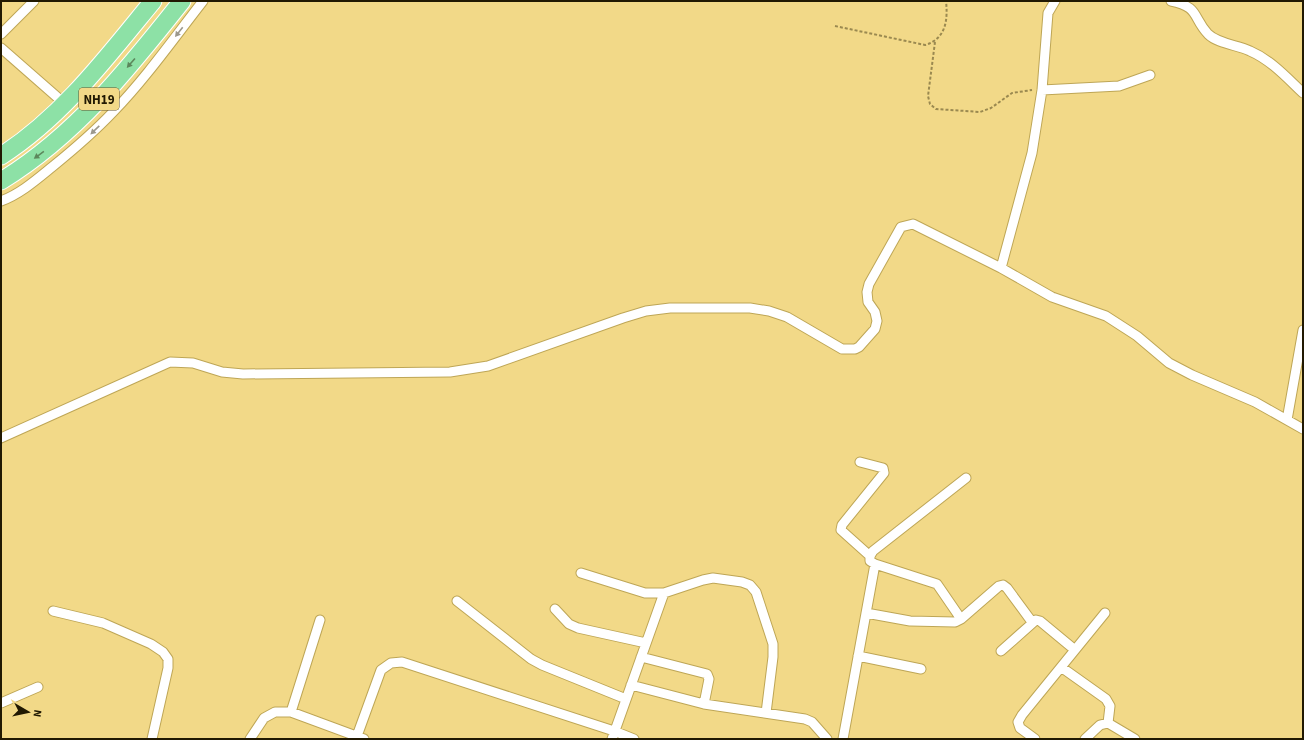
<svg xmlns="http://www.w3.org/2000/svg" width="1304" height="740" viewBox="0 0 1304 740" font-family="'Source Sans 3',sans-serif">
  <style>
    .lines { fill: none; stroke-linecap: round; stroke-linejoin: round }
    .street-casing { stroke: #bea656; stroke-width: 11 }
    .highway-casing { stroke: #fff; stroke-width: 19 }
    .path { stroke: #9a8950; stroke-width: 2; stroke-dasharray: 3 2; stroke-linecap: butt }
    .street { stroke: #fff; stroke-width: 9 }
    .highway { stroke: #8de1a6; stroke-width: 17 }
    .oneway { fill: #9b988d }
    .oneway2 { fill: #5c875c }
    .labels { text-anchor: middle; stroke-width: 4; stroke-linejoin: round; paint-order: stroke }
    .shield { fill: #f2d988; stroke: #60532a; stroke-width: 1 }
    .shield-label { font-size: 13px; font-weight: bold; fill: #211902 }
  </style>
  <rect width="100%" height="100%" fill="#f2d988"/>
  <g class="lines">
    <g class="street-casing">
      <path id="street" d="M1171,1c29,6 21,16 37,33 10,10 30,11 42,17 21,9 37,27 53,42
        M1,34l33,-33
        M1,48l64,56
        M1042,90l77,-4 31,-11
        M1,201c19,-7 35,-21 51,-34 21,-17 42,-35 61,-55 33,-34 61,-74 90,-111
        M1001,268l31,-115 10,-63 6,-77 7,-12
        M1287,420l16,-90
        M1,438l169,-76 23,1 29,9 21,2 207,-2 38,-6 135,-48 23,-7 24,-3h80l19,3 18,6 55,32h13l4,-2 16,-18 2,-8 -2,-9 -7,-10 -1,-10 2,-8 32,-57 12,-3 88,44 51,29 54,19 31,20 32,27 23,12 63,27 48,27
        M860,462l23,6 1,5 -42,52 -1,5 29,26
        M581,573l64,20h19l39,-13 10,-2 29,4 8,3 6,7 17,52v13l-7,56
        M457,601l74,58 11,6 84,34
        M555,609l14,15 9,4 68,15
        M53,611l50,12 48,21 12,8 5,7v9l-16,71
        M866,613l44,8 45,1 6,-3 38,-33 4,-1 4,3 25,34
        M961,619l-24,-35 -62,-20 -5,-3v-5l3,-5 93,-73
        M1001,651l35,-31 4,1 35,29
        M858,656l63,13
        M641,657l66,17 2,5 -5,25
        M1061,667l45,32 4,7 -2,17
        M631,685l73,19 101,15 7,3 15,17
        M1,703l37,-16
        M291,712l29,-92
        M357,736l24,-66 10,-7 11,-1 212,69 20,8
        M250,739l14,-21 11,-6h16l73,27
        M612,739l52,-146
        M843,739l32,-175
        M1035,739l-15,-11 -2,-6 4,-7 83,-102
        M1085,739l15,-14 8,-2 27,16"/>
    </g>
    <g class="highway-casing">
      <path id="highway" d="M1,156c61,-39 106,-99 152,-155
        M1,181c74,-45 128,-113 181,-180"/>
    </g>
    <path class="path" d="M835,26l90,19c21,-6 23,-25 21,-44
      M935,42l-7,54 2,8 6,5 44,3 11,-4 21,-15 20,-3"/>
    <use href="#street" class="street"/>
    <use href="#highway" class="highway"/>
  </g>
  <defs><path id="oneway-solid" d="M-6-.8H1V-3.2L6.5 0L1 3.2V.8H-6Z"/></defs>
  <g class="oneway">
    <use href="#oneway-solid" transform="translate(179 32) rotate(128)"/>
    <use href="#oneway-solid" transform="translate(95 130) rotate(136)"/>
  </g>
  <g class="oneway2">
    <use href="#oneway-solid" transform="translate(131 63) rotate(131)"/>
    <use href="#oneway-solid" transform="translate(39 155) rotate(144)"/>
  </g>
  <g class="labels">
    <rect class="shield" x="79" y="88" width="40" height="22" rx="3"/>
    <g class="shield-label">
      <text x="99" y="104">NH19</text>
    </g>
  </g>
  <rect width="1304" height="740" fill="none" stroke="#211902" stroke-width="4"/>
  <g transform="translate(28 712) rotate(99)" stroke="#f2d988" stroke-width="3" paint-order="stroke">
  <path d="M0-3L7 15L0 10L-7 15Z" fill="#211902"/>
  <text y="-6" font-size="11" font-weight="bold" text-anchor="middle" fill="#211902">N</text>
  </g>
</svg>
